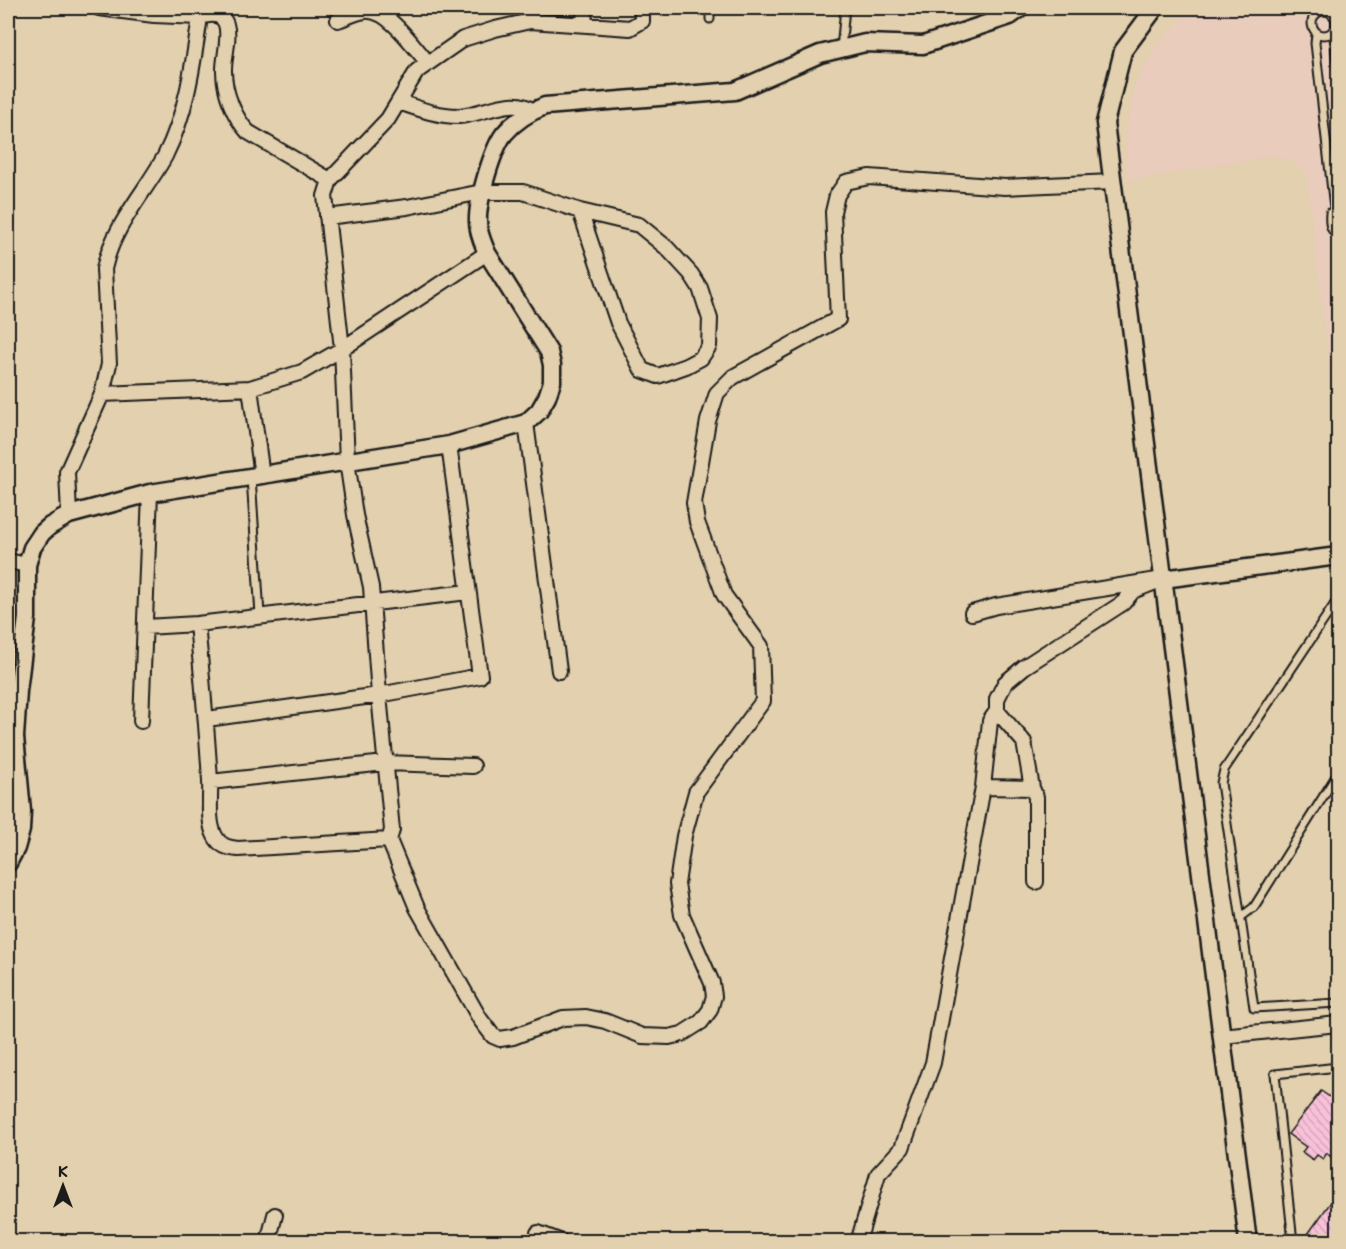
<svg xmlns="http://www.w3.org/2000/svg" width="1346" height="1249" viewBox="0 0 1346 1249" font-family="Mali,sans-serif">
  <style>
    .built { fill: #e9ccbb }
    .building { fill: url(#building-back-hatch); stroke: #1c1c1c; stroke-width: 1.5 }
    .lines { fill: none; stroke-linecap: round; stroke-linejoin: round }
    .service-casing { stroke: #1c1c1c; stroke-width: 11 }
    .minor-casing { stroke: #1c1c1c; stroke-width: 18 }
    .tertiary-casing { stroke: #1c1c1c; stroke-width: 21 }
    .service { stroke: #e2d0ae; stroke-width: 7 }
    .minor { stroke: #e2d0ae; stroke-width: 14 }
    .tertiary { stroke: #e2d0ae; stroke-width: 16 }
  </style>
  <defs>
    <pattern id="building-back-hatch" width="6" height="6" patternUnits="userSpaceOnUse" patternTransform="scale(1.5)"><rect width="6" height="6" fill="#f9c1d9"/><path d="M-1 5l2 2M0 0l6 6M5-1l2 2" fill="none" stroke="#d5a5ba"/></pattern>
  </defs>
  <rect width="100%" height="100%" fill="#e2d0ae"/>
  <filter id="ink" filterUnits="userSpaceOnUse"><feTurbulence type="fractalNoise" baseFrequency=".0167" numOctaves="2"/><feDisplacementMap in="SourceGraphic" scale="12" xChannelSelector="R" yChannelSelector="G"/><feConvolveMatrix kernelMatrix="1 2 1 2 8 2 1 2 1" color-interpolation-filters="sRGB"/></filter>
  <g filter="url(#ink)">
    <path class="built" d="M1188,8h150v416l-2,1 -30,-252 -18,-13 -15,-4 -147,25v-48l7,-42 12,-28z"/>
    <path class="building" d="M1321,1091l17,12v44l-7,10 -4,-4 -4,6 -6,-4 -4,5 -11,-8 4,-5 -18,-13z
      M1338,1192v50h-34l-1,-1z"/>
    <g class="lines">
      <g class="service-casing">
        <path id="service" d="M1312 23a12 12 0 1 1 24 0a12 12 0 1 1-24 0Z
          M710,19v-11
          M1333,30l5,39
          M1316,34l-1,9 19,165
          M841,49l4,-41
          M1336,208l-6,5c-1,11 0,16 8,24
          M251,477l9,138
          M1338,599l-114,171 -3,13 33,225 84,-5
          M1241,917l13,-10 84,-134
          M1293,1242l-18,-168 63,-7"/>
      </g>
      <g class="minor-casing">
        <path id="minor" d="M530,8v13l-35,8 -32,10 -46,32 -29,48 -58,61 -5,16 17,153 5,112 8,54 16,72 8,108 13,135 -3,10 28,68 63,111 13,17 7,3 13,-2 50,-19 23,-1 19,4 37,15 27,1 13,-3 19,-12 9,-12 4,-14 -2,-13 -30,-68 -5,-31 7,-48 12,-44 67,-91 -2,-55 -37,-51 -27,-73 -3,-19 14,-82 9,-28 16,-16 105,-58 -5,-107 4,-17 9,-13 23,-5 136,10 107,-5
          M584,8l1,16
          M200,17c42,-13 23,36 24,54 0,21 10,46 24,61l82,48
          M338,20c9,-3 18,-8 27,-9 23,-3 49,36 63,52
          M530,21l100,7 12,-7v-13
          M399,102c20,7 39,14 60,14 22,-1 56,-21 73,-5
          M327,217l80,-10 75,-15h41l57,19 59,14 28,23 24,26 9,14 10,31 -1,27 -8,12 -15,8 -28,10 -16,-6 -24,-47 -38,-112
          M250,388l12,88
          M102,394l148,-6 52,-16 40,-23 145,-96
          M526,423l33,248
          M69,515l-2,-43 35,-78 7,-30 -5,-95c9,-43 40,-75 61,-113 22,-44 28,-91 35,-139l-46,-2 -55,-7
          M8,561l19,4
          M197,624c5,52 10,105 13,157 1,17 -3,40 5,55 5,10 13,12 23,13l151,-9
          M145,627l52,-3 271,-32
          M997,711l27,31 8,46 4,9v85
          M207,719l172,-24 101,-19 -31,-231
          M141,721l9,-228
          M210,782l175,-19 88,3
          M983,787l49,1
          M1222,1036l116,-12
          M538,1233l24,9
          M268,1242l7,-27
          M858,1242l20,-68 24,-26 31,-85 50,-276 7,-66 7,-10v-12l8,-16 19,-16 99,-64 10,-12 30,-12 -167,27 -24,7"/>
      </g>
      <g class="tertiary-casing">
        <path id="tertiary" d="M1155,8l-32,43 -18,72 143,1119
          M1163,579l175,-23
          M8,863l8,-15 5,-18 1,-19 -7,-74 3,-46 9,-73v-53l5,-17 10,-15 8,-7 19,-11 81,-22 299,-48 77,-22 13,-12 8,-14 5,-15v-17l-3,-13 -62,-99c-4,-10 -9,-20 -9,-31 -1,-20 14,-72 26,-88 11,-13 25,-22 41,-28l190,-15 85,-37 45,-11 58,2 87,-29 11,-8"/>
      </g>
      <use href="#service" class="service"/>
      <use href="#minor" class="minor"/>
      <use href="#tertiary" class="tertiary"/>
    </g>
  </g>
  <rect width="1346" height="1249" fill="none" stroke="#e2d0ae" stroke-width="30"/>
  <rect x="15" y="15" width="1316" height="1219" fill="none" stroke="#1c1c1c" stroke-width="2" filter="url(#ink)"/>
  <g transform="translate(63 1186)" stroke="#e2d0ae" stroke-width="4.5" paint-order="stroke">
  <path d="M0-4.5L10 22L0 15L-10 22Z" fill="#1c1c1c"/>
  <text y="-9" font-size="16" font-weight="bold" text-anchor="middle" fill="#1c1c1c">K</text>
  </g>
</svg>
